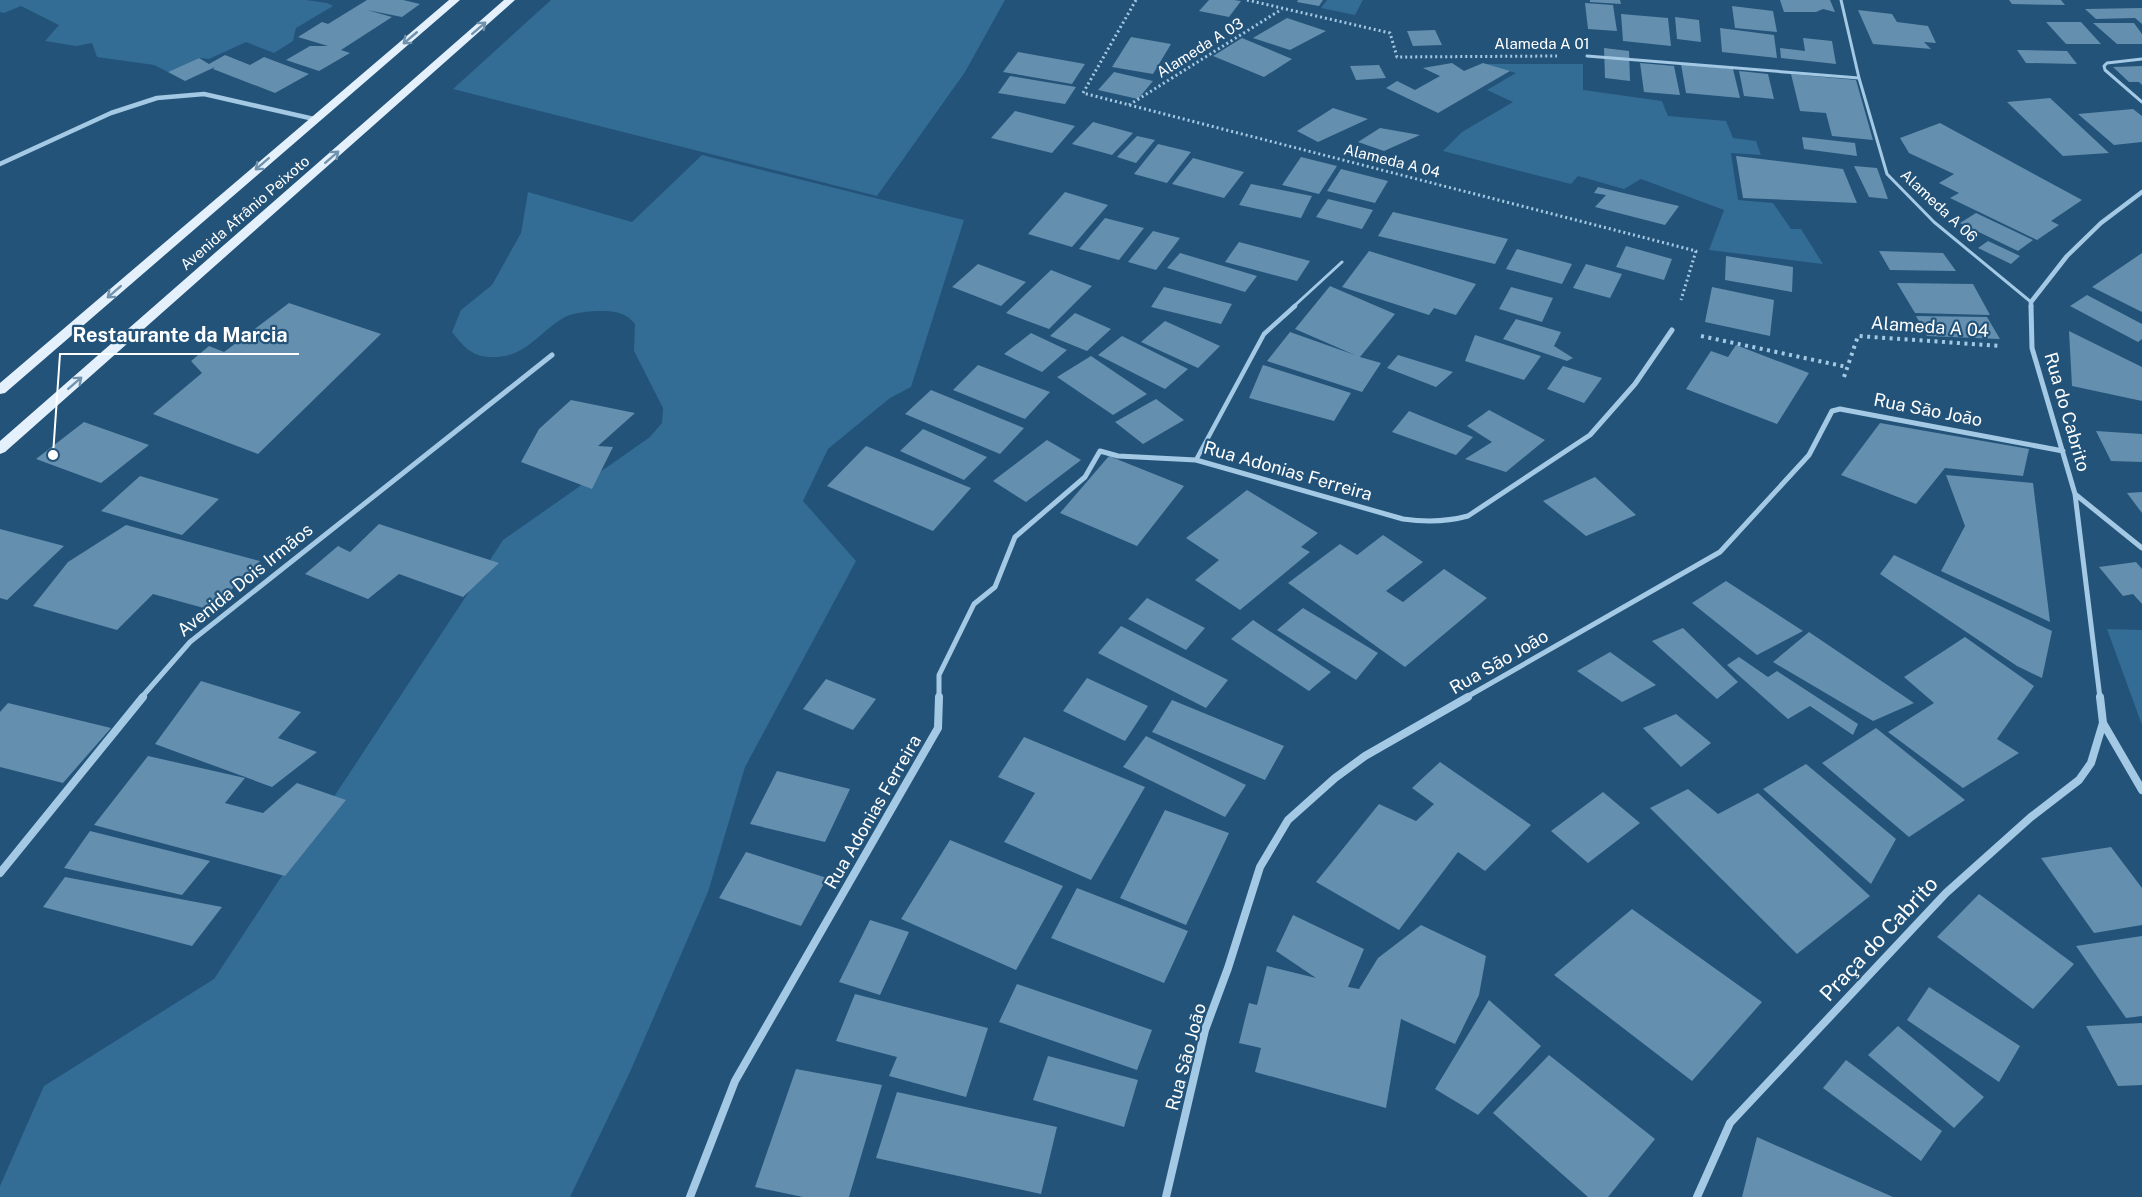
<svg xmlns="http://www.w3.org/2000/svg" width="2142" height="1197" viewBox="0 0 2142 1197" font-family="'Public Sans',sans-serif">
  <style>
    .green { fill: #336c95 }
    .building { fill: #648faf }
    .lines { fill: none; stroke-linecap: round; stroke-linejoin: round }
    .path-far1 { stroke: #a4c9e4; stroke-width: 3; stroke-dasharray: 2 3; stroke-linecap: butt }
    .path { stroke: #a4c9e4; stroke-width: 4; stroke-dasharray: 3 4.5; stroke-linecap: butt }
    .service-far1 { stroke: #a4c9e4; stroke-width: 3 }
    .service { stroke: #a4c9e4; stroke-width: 4.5 }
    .minor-far2 { stroke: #a4c9e4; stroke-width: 4.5 }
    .minor-far1 { stroke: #a4c9e4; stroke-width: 5 }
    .minor { stroke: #a4c9e4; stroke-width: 8 }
    .primary { fill: #e4f1fc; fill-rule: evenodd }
    .oneway { stroke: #7092ad }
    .labels { text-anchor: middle; stroke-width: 4.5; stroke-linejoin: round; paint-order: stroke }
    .far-street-label { font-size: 15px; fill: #fff; stroke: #235379 }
    .street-label { font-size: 18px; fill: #fff; stroke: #235379 }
    .near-street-label { font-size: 21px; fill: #fff; stroke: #235379 }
    .leader { fill: none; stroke: #fff; stroke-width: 2 }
    .callout-dot { fill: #fff; stroke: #235379; stroke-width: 2 }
    .callout-label { font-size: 20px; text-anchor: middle; font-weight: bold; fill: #fff; stroke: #235379; stroke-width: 4.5; stroke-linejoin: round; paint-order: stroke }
  </style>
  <rect width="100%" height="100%" fill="#235379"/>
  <path class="green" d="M0,0h306l21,3 6,3 -37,22 -3,13 -19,12 -28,-11 -37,17 -10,-1 -31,14 -14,-7 -57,-8 -5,-14 -16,3 -31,-5 14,-16 -38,-19 -17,7 -4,-1z
    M551,0h454l-40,72 -88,124 -424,-107z
    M1327,0h36l-8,15 -34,-7z
    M1484,64h99v26l79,11 6,15 58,5 7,17 23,3 5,14 -30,-2 7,47 35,3 18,26h10l22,35 -114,-14 15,-40 -83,-31 -17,10 -46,-13 -7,8 -128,-33 19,-19 51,-30 -26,-12 29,-17z
    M702,155l262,65 -53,167 -21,11 -62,51 -25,52 53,60 -111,206 -37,125 -78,180 -60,125h-570v-11l44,-100 170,-107 289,-439 147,-103 12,-14 1,-15 -29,-57 1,-27c-9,-11 -19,-13 -33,-13 -12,0 -26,1 -37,6 -28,16 -39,42 -76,40 -18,-1 -27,-12 -37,-25l9,-22 31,-25 29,-52 7,-41 104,30z
    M2107,629l35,1v95z"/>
  <path class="building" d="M367,0h36l17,4 -18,13 -35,-7 25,7 -51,33 9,3 -31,18 -33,-11 24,-14h18l-30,-9 24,-15 6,2z
    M1209,0h25l7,1 -12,16 -30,-6z
    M1298,0h25l-4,6 -22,-4z
    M1590,0h30l1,4 -31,-2z
    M1780,0h50l5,12 -12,-3 -7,3h-32z
    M2009,0h52l4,5 -53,-1z
    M1585,3l28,2 4,26 -29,-2z
    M1732,6l41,5 4,21 -42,-4z
    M2142,8v16l-7,-6 -39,1 -11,-10z
    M1858,10l34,4 5,8 31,4 8,17 -12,-1 7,7 -58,-5z
    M1621,14l47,4 3,28 -48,-5z
    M1675,17l24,3 2,22 -24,-3z
    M1287,18l39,13 -36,19 -37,-12z
    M2046,22h35l20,22h-35z
    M2093,23h41l8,11v10h-25z
    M1720,28l54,7 3,23 -55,-6z
    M1435,30l7,15 -29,1 -6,-15z
    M1131,37l40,7 -18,30 -41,-7z
    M1242,38l50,21 -28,18 -51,-21z
    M1803,38l29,3 4,23 -55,-6 -1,-10 25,3z
    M1604,48l25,3 1,30 -25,-3z
    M2017,50l50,1 10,13 -51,-1z
    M1018,52l67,12 -13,20 -69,-12z
    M225,55l25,10 14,-8 45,17 -34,19 -62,-24 2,-2 -30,14 -17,-9 31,-14 10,6z
    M1452,63l12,8 19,-8 27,8 -72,42 -52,-25 11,-7 18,9 25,-14 -17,-8z
    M1640,63l34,3 6,29 -36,-3z
    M1681,64l52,5 7,29 -54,-5z
    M1379,65l7,13 -30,2 -6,-14z
    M2142,66v19l-3,-3h-10l-16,-15z
    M1739,71l29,3 6,25 -30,-3z
    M1114,72l39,9 -15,18 -40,-9z
    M1791,74l65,6 17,60 -41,-4 -6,-23 -26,-2z
    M1010,76l66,11 -11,17 -67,-11z
    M2050,98l59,55 -46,3 -56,-54z
    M1333,108l35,11 -50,23 -21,-11z
    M2133,109l9,7v26l-28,3 -36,-31z
    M1015,111l60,15 -23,27 -61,-15z
    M1093,122l40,11 -21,22 -40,-11z
    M1940,123l142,77 -31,21 8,4 -22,15 -87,-42 9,-5 -20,-10 15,-9 -45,-21 -9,-15z
    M1380,128l40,7 -36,16 -26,-9z
    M1137,136l18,4 -19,23 -19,-6z
    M1802,137l53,6 2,13 -53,-7z
    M1158,144l33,8 -24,31 -33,-9z
    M1736,156l107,13 14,34 -114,-5z
    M1301,157l36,9 -18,28 -37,-9z
    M1193,158l51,14 -20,26 -52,-14z
    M1854,166l23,2 11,31 -19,-2z
    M1341,169l47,12 -13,22 -48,-12z
    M1251,184l61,12 -11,22 -62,-13z
    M1598,187l81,19 -14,19 -70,-18 11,-12 -12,-2z
    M1065,192l43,13 -36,42 -44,-13z
    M1328,199l45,11 -11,19 -46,-12z
    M1393,212l115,27 -13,25 -117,-28z
    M1976,213l57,27 -15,11 -58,-28z
    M1105,218l39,10 -25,32 -40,-11z
    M1153,231l27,7 -24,32 -28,-8z
    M1988,241l32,15 -9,8 -33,-16z
    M1239,242l71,19 -13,20 -72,-19z
    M1626,246l46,13 -8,21 -48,-13z
    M1517,249l55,15 -10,20 -56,-15z
    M1369,251l107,33 -20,31 -22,-7 -5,7 -87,-28z
    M1879,251l64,2 13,18 -66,-1z
    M1180,253l77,23 -12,16 -78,-24z
    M2142,253v59l-50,-25z
    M1726,256l67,11 -1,25 -67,-12z
    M978,264l48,18 -25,24 -49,-19z
    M1586,264l36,10 -12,24 -37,-10z
    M1051,270l41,16 -43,43 -43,-16z
    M1897,283l76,1 17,31 -75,-2z
    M1330,286l65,28 -35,43 21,6 -19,29 -95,-31 23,-29 65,23 -60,-26z
    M1164,287l68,17 -11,20 -70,-17z
    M1511,287l42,11 -11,24 -43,-13z
    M1712,287l62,13 -4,36 -65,-14z
    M2087,295l55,29v15l-4,3 -68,-36z
    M289,303l92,31 -123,120 -105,-40 49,-41 -11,-12 18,-15 15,6z
    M1075,313l36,16 -24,22 -37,-15z
    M1916,316l71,1 13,22 -73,-3z
    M1516,319l45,13 -7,14 19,12 -6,3 -64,-22z
    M1165,321l55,25 -22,22 -57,-26z
    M2069,331l73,36v34l-70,-15z
    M1031,333l36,17 -25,22 -38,-18z
    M1475,335l66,21 -17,24 -59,-19z
    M1122,336l66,33 -23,20 -67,-34z
    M1736,345l73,28 -32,51 -91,-35 25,-38 17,6z
    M1398,355l55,17 -17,15 -49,-19z
    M1091,356l56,38 -34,21 -56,-38z
    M978,365l72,27 -25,27 -72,-29z
    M1263,365l88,28 -17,28 -85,-23z
    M1563,366l39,12 -18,25 -37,-14z
    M931,390l93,38 -24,26 -95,-40z
    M1156,399l28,21 -41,24 -28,-22z
    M571,400l64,13 -37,33 15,1 -21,42 -71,-27 18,-33z
    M1489,410l56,30 -39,32 -41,-13 27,-17 -25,-16z
    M1409,411l64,26 -17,18 -64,-23z
    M84,422l65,23 -48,38 -65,-24z
    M1880,423l149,26 -6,27 -78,-8 -29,36 -75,-29z
    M923,429l64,28 -23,23 -64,-29z
    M2096,431l46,3v28l-31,-1z
    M1047,440l34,20 -55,42 -33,-21z
    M866,446l105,42 -38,43 -106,-45z
    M1109,456l75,30 -47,60 -77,-33z
    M1946,475l87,8 17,139 -109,-51 24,-45z
    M140,476l79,23 -37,36 -81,-24z
    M1595,477l41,38 -50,21 -43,-35z
    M1247,490l71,43 -17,14 9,5 -70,58 -45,-30 24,-20 -33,-22z
    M2142,492v21l-15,-20z
    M379,524l120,39 -36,34 -64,-23 -31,25 -63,-25 33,-28 12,6z
    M126,525l134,36 -49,49 -58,-16 -36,36 -84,-24 35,-44z
    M0,529l64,17 -57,54 -7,-2z
    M1383,535l40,27 -37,29 17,11 41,-33 43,29 -82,69 -117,-84 52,-39 17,11z
    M1894,555l158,76 -10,47 -25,-12 -137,-92z
    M2136,562l6,7v35l-9,-10 -10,2 -24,-29z
    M1726,581l77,50 -46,24 -65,-52z
    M1147,598l58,30 -19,22 -58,-31z
    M1303,608l75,45 -22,27 -79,-50z
    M1253,620l78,52 -22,19 -78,-52z
    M1121,626l107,54 -22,28 -108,-55z
    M1683,628l55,54 -21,17 -65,-58z
    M1809,632l105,71 -41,18 -100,-59z
    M1965,637l69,49 -37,53 22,14 -56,35 -75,-56 46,-29 -30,-26z
    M1610,652l46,33 -34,17 -45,-31z
    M1739,657l29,20 9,-6 81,53 -5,11 -43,-29 -22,13 -61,-54z
    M1087,678l61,28 -23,35 -62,-30z
    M826,679l50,20 -23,31 -50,-21z
    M201,681l100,31 -23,26 39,14 -45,35 -117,-43z
    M1172,700l112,46 -19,34 -113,-48z
    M8,703l103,25 -48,55 -63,-16v-55z
    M1676,714l35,29 -30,24 -38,-39z
    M1876,728l89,72 -56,37 -87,-74z
    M1146,736l100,49 -21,32 -102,-50z
    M1024,737l121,50 -54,93 -87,-38 31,-49 -37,-16z
    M148,756l97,22 -20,25 38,10 34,-30 49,17 -61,76 -191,-51z
    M1440,762l91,63 -46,46 -27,-19 -59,78 -83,-48 63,-78 37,17 18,-17 -22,-16z
    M1806,764l90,75 -25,45 -108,-95z
    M777,771l73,18 -25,53 -75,-18z
    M1688,789l30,25 40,-21 112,103 -73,58 -147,-146z
    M1603,792l37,31 -52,40 -37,-32z
    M1165,810l64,23 -43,92 -66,-27z
    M90,831l120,30 -28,34 -118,-27z
    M950,840l113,46 -47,84 -115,-51z
    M2111,847l31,41v37l-48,8 -53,-75z
    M746,852l81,26 -26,48 -82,-28z
    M65,877l157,30 -30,39 -149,-39z
    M1077,888l111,43 -24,52 -113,-45z
    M1979,894l95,70 -41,45 -96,-72z
    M1632,909l130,93 -70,79 -138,-106z
    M1293,915l71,34 -16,38 11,2 19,-31 43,-33 65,31 -7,39 -24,49 -54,-25 -15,89 -131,-36 6,-24 -22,-5 10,-40 8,2 10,-39 49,12 -40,-27z
    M870,920l39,12 -29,63 -41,-13z
    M2142,936v80l-16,2 -50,-72z
    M1017,984l135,46 -15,40 -138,-48z
    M1929,987l91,59 -21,36 -92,-62z
    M855,994l133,34 -22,69 -77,-21 8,-19 -61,-16z
    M1489,1000l52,46 -63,69 -43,-26z
    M2142,1023v62l-24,1 -32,-60z
    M1898,1026l86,71 -30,31 -86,-73z
    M1549,1055l106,84 -47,58h-20l-95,-84z
    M1048,1056l90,24 -14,47 -91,-27z
    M1846,1060l96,71 -21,30 -98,-73z
    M796,1069l86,16 -33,112h-46l-48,-10z
    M897,1092l160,35 -16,67 -165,-36z
    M1757,1137l136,60h-151z"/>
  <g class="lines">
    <path class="path-far1" d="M1136,0l-53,93 613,158 -15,49
      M1247,0l143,33 7,24 160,-1
      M1129,105l153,-96"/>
    <path class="path" d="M1701,336l146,31
      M1844,377l14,-41 143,10"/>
    <path class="service-far1" d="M1841,0l18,78 28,96 47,48 97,80
      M1587,56l272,22
      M2142,59l-35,4 -3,3 1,4 37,32
      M1293,307l49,-45"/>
    <path class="service" d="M1196,460l68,-126 31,-28"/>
    <path class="minor-far2" d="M0,164l111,-51 46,-15 47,-4 110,25
      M2031,307v-5l36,-46 34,-33 41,-31"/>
    <path class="minor-far1" d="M2031,306l1,42 43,146 67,54
      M2075,494l25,204
      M141,698l49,-56 362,-287
      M939,698v-23l35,-71 21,-17 20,-50 70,-60 15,-26 18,5 78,4 207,59c22,3 43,3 65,-3l122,-81 45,-51 37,-54
      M1465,698l255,-146 89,-97 23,-44 8,-2 223,42"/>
    <path class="minor" d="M2100,697l3,26 39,67
      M0,873l143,-176
      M690,1197l45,-116 203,-353 1,-31
      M1166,1197l39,-167 23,-62 32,-101 28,-47 47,-42 30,-22 103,-59
      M1697,1197l33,-74 216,-230 85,-76 48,-37 12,-17 12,-40"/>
    <path class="primary" d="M449,0h11l-455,393 -5,1v-11z
      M504,0h11l-510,452 -5,2v-13z"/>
  </g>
  <defs><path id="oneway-shaft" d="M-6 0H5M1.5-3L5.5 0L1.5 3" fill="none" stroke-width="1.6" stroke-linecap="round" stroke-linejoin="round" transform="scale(1.5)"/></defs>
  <g class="oneway">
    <use href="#oneway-shaft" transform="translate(479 28) rotate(-41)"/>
    <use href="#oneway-shaft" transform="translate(410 38) rotate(140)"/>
    <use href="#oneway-shaft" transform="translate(332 157) rotate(-41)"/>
    <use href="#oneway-shaft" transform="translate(262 164) rotate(139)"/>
    <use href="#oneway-shaft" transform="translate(114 292) rotate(139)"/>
    <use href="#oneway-shaft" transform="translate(75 383) rotate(-41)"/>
  </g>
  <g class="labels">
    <g class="far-street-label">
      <text x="1542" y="49">Alameda A 01</text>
      <text transform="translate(1200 48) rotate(-32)" y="5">Alameda A 03</text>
      <text transform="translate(1392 161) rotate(14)" y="5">Alameda A 04</text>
      <text transform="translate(1939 206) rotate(43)" y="5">Alameda A 06</text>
      <text transform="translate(245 213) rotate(-41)" y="5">Avenida Afrânio Peixoto</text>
    </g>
    <g class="street-label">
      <text transform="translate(1930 327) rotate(4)" y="6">Alameda A 04</text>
      <text transform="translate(1928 410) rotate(11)" y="6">Rua São João</text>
      <text transform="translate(2067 412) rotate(74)" y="6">Rua do Cabrito</text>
      <text transform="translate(1288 471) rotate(16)" y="6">Rua Adonias Ferreira</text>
      <text transform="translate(245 580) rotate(-39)" y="6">Avenida Dois Irmãos</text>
      <text transform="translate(1499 662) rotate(-30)" y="6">Rua São João</text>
      <text transform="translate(873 812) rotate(-60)" y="6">Rua Adonias Ferreira</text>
      <text transform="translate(1186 1057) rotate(-75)" y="6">Rua São João</text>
    </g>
    <g class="near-street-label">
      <text transform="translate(1879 939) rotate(-47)" y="7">Praça do Cabrito</text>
    </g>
  </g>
  <path class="leader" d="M53 455L60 354H299"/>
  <circle class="callout-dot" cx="53" cy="455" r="6"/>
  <g class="callout-label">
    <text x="180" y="342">Restaurante da Marcia</text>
  </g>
</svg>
